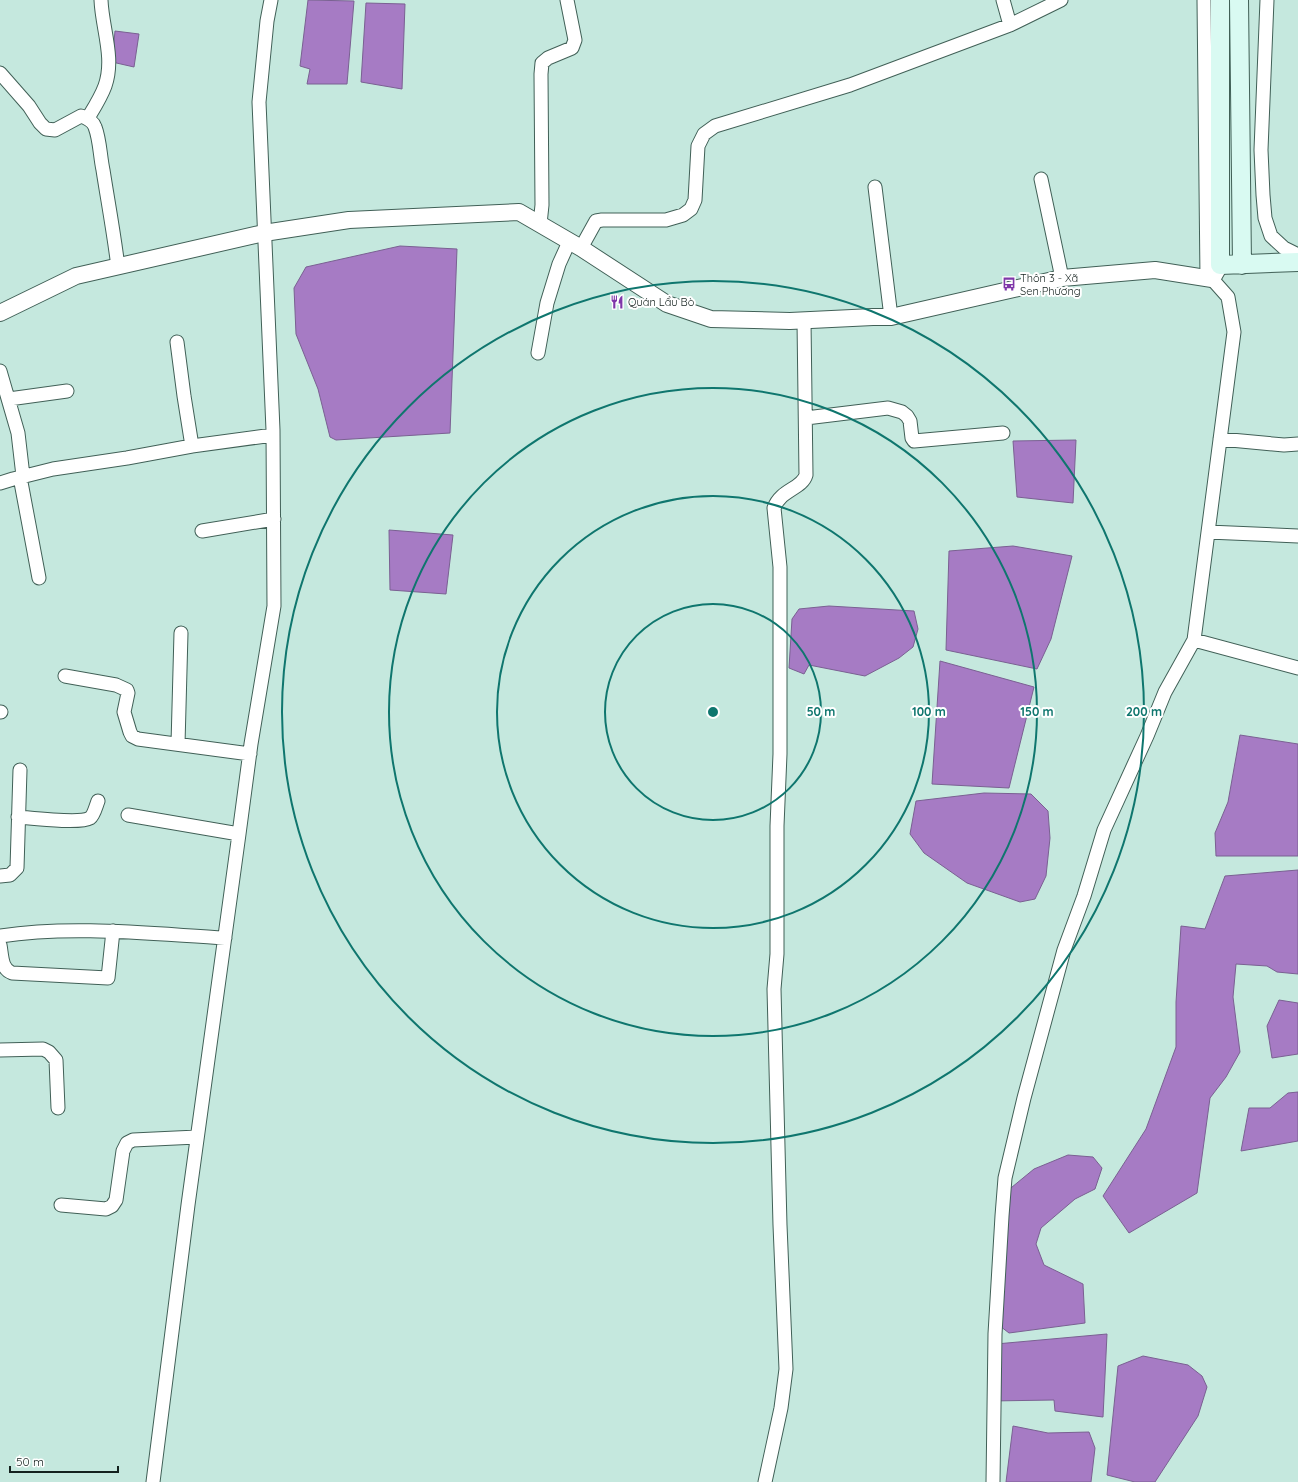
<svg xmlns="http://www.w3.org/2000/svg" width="1298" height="1482" viewBox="0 0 1298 1482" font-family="Quicksand,sans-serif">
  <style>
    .water { fill: #a67bc4; stroke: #7a6092 }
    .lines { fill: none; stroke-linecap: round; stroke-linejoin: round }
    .minor-casing { stroke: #416057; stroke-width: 15 }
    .tertiary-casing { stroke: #416057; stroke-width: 18 }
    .secondary-casing { stroke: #416057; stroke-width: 20 }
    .minor { stroke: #fff; stroke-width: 13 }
    .tertiary { stroke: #fff; stroke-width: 16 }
    .secondary { stroke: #d9faf2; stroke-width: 18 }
    .ring { fill: none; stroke: #0f766e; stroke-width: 2 }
    .labels { text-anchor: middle; stroke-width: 4; stroke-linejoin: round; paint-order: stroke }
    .poi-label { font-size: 11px; fill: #14211e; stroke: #fff; text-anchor: start }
    .centre { fill: #0f766e; stroke: #fff; stroke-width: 2 }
    .ring-label { font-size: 12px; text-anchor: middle; font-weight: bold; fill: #0f766e; stroke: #fff; stroke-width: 4; stroke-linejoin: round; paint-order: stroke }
  </style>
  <rect width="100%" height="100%" fill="#c5e8de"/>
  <path class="water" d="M308,0l46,1 -7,83h-40l3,-15 -10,-3z
    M366,3l39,1 -3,85 -41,-7z
    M115,31l24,3 -5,33 -22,-5z
    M400,246l57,3 -7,184 -114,7 -6,-3 -12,-48 -22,-55 -2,-46 12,-21z
    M1076,440l-3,63 -56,-6 -4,-56z
    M389,530l64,5 -7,59 -56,-4z
    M1013,546l59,10 -21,83 -14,30 -91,-19 3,-99z
    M829,606l85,5 4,18 -5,18 -14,11 -34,18 -56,-11 -5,9 -15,-6 3,-49 7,-10z
    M940,661l94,26 -25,101 -77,-4z
    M1240,735l58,9v112h-82l-1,-23 13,-31z
    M984,793l47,1 17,17 2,27 -4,38 -11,23 -15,3 -53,-19 -43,-30 -14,-19 6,-33z
    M1298,870v104l-21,-2 -10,-6 -31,-2 -3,33 7,55 -14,25 -16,21 -13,95 -68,40 -26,-37 43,-67 30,-82v-45l5,-76 24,3 20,-53z
    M1279,1000l19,3v51l-26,4 -5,-32z
    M1298,1092v49l-57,10 8,-43h21l18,-15z
    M1068,1155l25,2 9,11 -7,21 -20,10 -34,29 -5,16 8,21 39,19 2,39 -76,10 -9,-7 6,-134 28,-23z
    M1107,1334l-4,83 -48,-6 -1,-11 -63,1 5,-57z
    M1143,1356l45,9 14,11 5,11 -9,29 -43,66h-20l-28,-7 11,-109z
    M1013,1426l35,7 41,-1 6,16 -4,34h-85z"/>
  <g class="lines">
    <g class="minor-casing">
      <path id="minor" d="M1003,0l7,25
        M1204,0l3,278
        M1267,0l-6,150 2,45 2,23 6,18 13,12 14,7
        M0,73l29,33 11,17 6,6 9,1 26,-14c6,2 12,5 14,11 5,13 5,29 8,43 5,32 11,64 15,97
        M88,118c6,-10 13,-21 17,-32 10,-28 -3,-58 -4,-86
        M1041,179l21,99
        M875,187l16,130
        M540,224l2,-19 -1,-131 1,-11 6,-5 24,-10 3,-8 -8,-40
        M581,248l15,-27 6,-1h64l17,-5 8,-6 4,-9 3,-54 6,-12 11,-8 135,-41 160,-60 51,-25
        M1212,279l16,18 6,35 -40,308 104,28
        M177,342l7,54 8,50
        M538,353l9,-50 12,-39 10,-22
        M0,371l18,62 5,43
        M9,399l58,-8
        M806,418l82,-10 14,4 5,4 3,5 2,17 2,3 89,-8
        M1220,439l64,6 14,-1
        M20,477l19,101
        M0,483l13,-4 40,-10 74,-11 65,-12 81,-11
        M202,531l72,-12
        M1208,532l90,4
        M65,676l51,9 11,5 1,3 -4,19 6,20 2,4 6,3 112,15
        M0,712h1
        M178,744l3,-111
        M128,815l111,19
        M18,817c13,1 62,7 72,1 4,-3 6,-12 8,-17
        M0,876l10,-1 7,-7 3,-98
        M0,936c72,-11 152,-2 225,2
        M0,945c2,10 1,24 12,28l96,5 5,-47
        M0,1050l43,-1 6,3 7,8 2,48
        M61,1205l45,4 6,-3 4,-6 7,-49 4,-8 6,-3 64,-3
        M153,1482l35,-277 51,-371 12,-90 23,-138 -1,-176 -14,-328 8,-81 4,-21
        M765,1482l16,-74 5,-39 -6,-144 -6,-236 3,-35v-128l3,-72v-187l-6,-59c7,-19 28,-19 32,-33l-2,-154
        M993,1482l2,-148 7,-118 3,-38 19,-80 40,-148 20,-54 20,-66 43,-94 18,-44 29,-52"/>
    </g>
    <g class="tertiary-casing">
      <path id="tertiary" d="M0,313l76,-37 188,-43 85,-13 170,-8 62,36 86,56 44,15 79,2 83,-4h18l171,-39 93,-8 57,9 8,-14"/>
    </g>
    <g class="secondary-casing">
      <path id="secondary" d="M1220,0v265l78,-3
        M1239,0l3,265"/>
    </g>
    <use href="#minor" class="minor"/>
    <use href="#tertiary" class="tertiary"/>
    <use href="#secondary" class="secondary"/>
  </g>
  <g class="ring">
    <circle cx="713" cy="712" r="108"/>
    <circle cx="713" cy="712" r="216"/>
    <circle cx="713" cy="712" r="324"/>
    <circle cx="713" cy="712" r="431"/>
  </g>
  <defs>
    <g id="bus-bare" transform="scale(1.08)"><path d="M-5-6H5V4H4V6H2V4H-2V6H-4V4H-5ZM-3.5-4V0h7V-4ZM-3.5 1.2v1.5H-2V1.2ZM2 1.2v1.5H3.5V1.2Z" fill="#7f37a9" stroke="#fff" stroke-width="2.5" paint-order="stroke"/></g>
    <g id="restaurant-bare" transform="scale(1.08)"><path d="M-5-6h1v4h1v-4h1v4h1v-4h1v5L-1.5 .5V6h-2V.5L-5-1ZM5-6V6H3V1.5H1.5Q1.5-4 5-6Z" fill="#7f37a9" stroke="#fff" stroke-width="2.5" paint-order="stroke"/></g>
  </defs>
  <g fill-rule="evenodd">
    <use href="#bus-bare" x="1009" y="284"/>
    <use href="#restaurant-bare" x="617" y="302"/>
  </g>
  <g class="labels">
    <g class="poi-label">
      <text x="1020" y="282">Thôn 3 - Xã<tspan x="1020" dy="13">Sen Phương</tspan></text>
      <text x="628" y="306">Quán Lẩu Bò</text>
    </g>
  </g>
  <circle cx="713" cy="712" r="6" class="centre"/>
  <g class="ring-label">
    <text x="821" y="716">50 m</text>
    <text x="929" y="716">100 m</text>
    <text x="1037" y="716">150 m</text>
    <text x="1144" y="716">200 m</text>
  </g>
  <path d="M10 1466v6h108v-6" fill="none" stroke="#14211e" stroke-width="2"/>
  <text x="16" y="1466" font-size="12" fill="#14211e" stroke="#ffffff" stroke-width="3" paint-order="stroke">50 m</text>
</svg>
